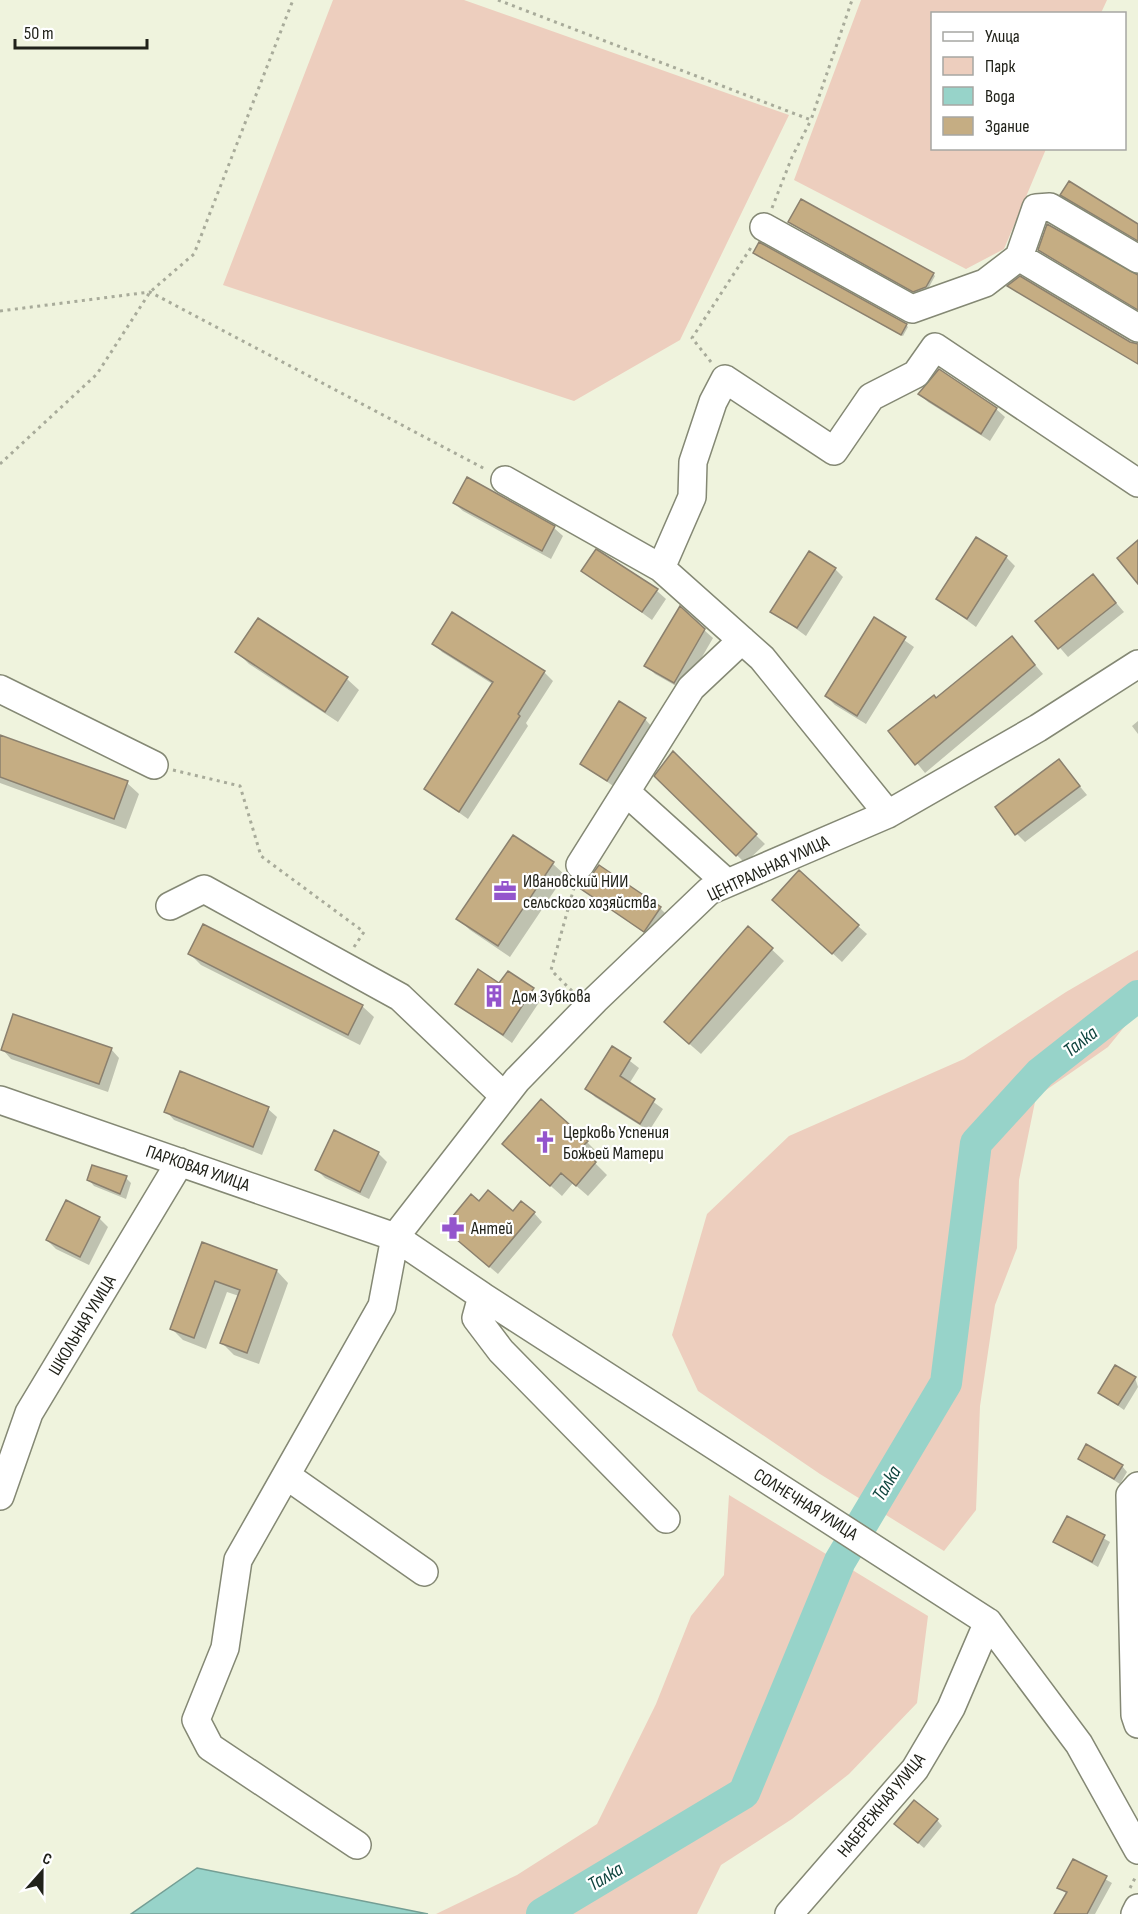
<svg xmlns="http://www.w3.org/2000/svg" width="1138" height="1914" viewBox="0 0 1138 1914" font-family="'Sofia Sans Condensed',sans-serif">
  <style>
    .green { fill: #edcebe }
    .water { fill: #97d3c9; stroke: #749e94; stroke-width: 1.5 }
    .shadow { fill: #0003 }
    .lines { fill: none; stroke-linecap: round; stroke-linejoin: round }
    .river { stroke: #97d3c9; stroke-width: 32 }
    .building { fill: #c5ad83; stroke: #8b806e; stroke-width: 1.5 }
    .minor-casing { stroke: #848874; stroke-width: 30 }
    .path { stroke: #a8ab9a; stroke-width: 3; stroke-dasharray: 3 4.5; stroke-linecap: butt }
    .minor { stroke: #fff; stroke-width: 27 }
    .labels { text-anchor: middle; stroke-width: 4.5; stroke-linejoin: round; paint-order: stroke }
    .street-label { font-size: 18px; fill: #21221a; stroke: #fff }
    .poi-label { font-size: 18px; fill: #21221a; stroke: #fff; text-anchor: start }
    .water-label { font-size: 20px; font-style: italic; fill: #10453f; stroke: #fff }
  </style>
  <rect width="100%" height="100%" fill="#eff3dd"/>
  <path class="green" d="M333,0h131l325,115 -109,225 -106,61 -351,-116z
    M861,0h246l-6,13 -169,1v134l114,1 -42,100 -38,20 -172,-89z
    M1138,950v60l-30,37 -72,50 -17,83 -2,68 -22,57 -15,101 -4,104 -32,41 -124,-77 -122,-83 -26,-56 35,-121 82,-78 175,-77 102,-67z
    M729,1495l199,121 -11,87 -68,71 -57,45 -71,46 -24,49h-261l81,-39 80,-51 59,-120 35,-88 33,-41z"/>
  <path class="water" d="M197,1868l231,46h-297z"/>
  <path class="shadow" d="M792,224l141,50 2,2 -7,13 -11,4z
    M758,255l148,70 2,2 -5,9z
    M920,394l76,15 9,8 -15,24 -62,-39z
    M467,479l87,49 9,8 -12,23 -88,-48 -9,-8z
    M596,551l61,40 9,8 -14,21 -69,-50z
    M1006,557l9,9 -39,61 -38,-28z
    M835,569l8,8 -37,59 -34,-25z
    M1093,576l31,36 -56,45 -31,-36z
    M874,619l40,28 -48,77 -31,-19 -9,-9z
    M259,620l88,59 12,11 -21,32 -89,-58 -12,-12z
    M704,630l9,8 -30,52 -28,-16 -9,-9z
    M1012,638l31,36 -118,99 -34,-42 45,-32z
    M434,644l110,28 9,9 -27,42 2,3 -60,93 -42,-30 68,-104 -52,-33z
    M645,719l8,9 -37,60 -34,-24z
    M1138,721v13l-6,-8z
    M0,736l127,47 12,11 -13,35 -126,-46z
    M673,754l92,90 -20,19 -89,-87z
    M1059,761l28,34 -62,47 -8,-8z
    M513,837l40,27 12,11 -55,82 -40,-27 -12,-11z
    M583,889l77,19 9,9 -16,22z
    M783,908l75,18 9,8 -25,28z
    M749,928l35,33 -83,93 -24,-21z
    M190,954l172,52 12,11 -14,28 -159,-80z
    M508,973l34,25 -30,45 -55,-40 43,-18z
    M613,1048l26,20 -10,16 34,25 -14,22 -54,-34 -8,-8z
    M111,1049l8,9 -11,34 -97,-33 -8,-9z
    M268,1109l9,8 -15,38 -88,-35 -8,-9z
    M587,1142l11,11 -6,7 15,15 -19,21 -15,-13 -11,13 -46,-41z
    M378,1153l9,9 -18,37 -44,-21 -8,-8z
    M126,1178l5,5 -5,16 -32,-13 -5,-6z
    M479,1203l34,10h21l8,9 -44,52 -45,-38z
    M99,1218l9,9 -19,38 -33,-16 -9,-9z
    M203,1244l74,27 11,12 -29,81 -25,-9 -12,-12 17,-47 -12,-4 -21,57 -23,-9 -11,-11z
    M1135,1378l3,9 -14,23 -24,-17z
    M1080,1459l42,7 5,6 -7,12z
    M1068,1518l42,24 -12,25 -43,-25z
    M937,1820l5,6 -18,22 -22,-19z
    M1073,1861l39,22 -17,31h-40l12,-20 -8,-6z"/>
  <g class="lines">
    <path class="river" d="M542,1914l202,-121 96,-232 106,-178 30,-240 64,-70 98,-77"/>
  </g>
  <path class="building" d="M1069,181l69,43v17l-78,-46z
    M801,199l133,74 -8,14 -13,5 -125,-70z
    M1047,224l91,51v35l-100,-60z
    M759,242l148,82 -6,11 -148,-82z
    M1020,276l110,66 8,2v20l-131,-78z
    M939,369l58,39 -16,26 -63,-40z
    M467,477l88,49 -13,25 -89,-48z
    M976,537l31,19 -40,63 -31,-20z
    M1138,540v44l-21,-26z
    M596,549l62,40 -16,23 -61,-41z
    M809,551l27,17 -39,60 -27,-16z
    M1093,574l23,29 -58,46 -23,-28z
    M680,606l25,23 -31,54 -30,-17z
    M452,612l93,59 -27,43 2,2 -61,96 -35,-23 69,-107 -61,-38z
    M874,617l32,20 -49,79 -32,-20z
    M258,618l90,59 -23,35 -90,-60z
    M1012,636l23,29 -120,100 -27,-34 46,-36 2,3z
    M619,701l27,17 -39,63 -27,-17z
    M0,735l128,46 -14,38 -114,-42z
    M673,751l84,83 -21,22 -82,-80z
    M1059,759l21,27 -65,49 -20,-28z
    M513,835l41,27 -56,84 -42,-27z
    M599,865l62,42 -17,25 -63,-43z
    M799,870l60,55 -27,29 -60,-54z
    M203,924l160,81 -15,30 -160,-81z
    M748,926l25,22 -84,96 -25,-22z
    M478,969l21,14 9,-12 26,17 -31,47 -48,-31z
    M13,1014l99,34 -13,36 -98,-34z
    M612,1046l19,12 -11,18 35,23 -15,25 -55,-35z
    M180,1071l89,36 -16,40 -89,-35z
    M541,1099l47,42 -7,7 15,14 -20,24 -15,-13 -11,13 -48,-42z
    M334,1130l45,22 -19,40 -45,-22z
    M92,1165l35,11 -7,18 -33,-14z
    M488,1190l25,21 8,-10 14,11 -46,55 -46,-39 28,-34 8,7z
    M66,1200l34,17 -20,40 -34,-17z
    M202,1242l75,28 -30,83 -27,-10 20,-53 -25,-9 -21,57 -24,-9z
    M1115,1365l21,12 -18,28 -20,-12z
    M1086,1444l37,21 -9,14 -36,-20z
    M1067,1516l38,19 -13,27 -39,-20z
    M914,1800l24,19 -20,24 -24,-19z
    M1073,1859l34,17 -20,38h-33l13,-22 -10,-4z"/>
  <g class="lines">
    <g class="minor-casing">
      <path id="minor" d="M764,227l148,82 73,-26 34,-26 119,71
        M1019,257l17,-49 14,-1 88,52
        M505,480l156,88 101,90 126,156
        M661,568l31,-71 1,-35 20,-60 12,-23 109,72 37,-54 45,-23 19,-27 203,136
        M0,689l154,76
        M626,792l101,91
        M580,865l111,-177 51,-48
        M170,906l34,-17 196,108 104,99
        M0,1100l395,137 87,59 506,326 91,122 59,106
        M482,1296l-6,22 25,33 165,168
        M287,1476l137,96
        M1138,1486l-8,9 5,220 3,9
        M0,1496l29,-83 151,-251
        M357,1845l-147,-98 -14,-27 29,-72 13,-88 144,-254 13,-69 122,-157 78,-80 114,-109 179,-77 150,-86 100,-64
        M789,1914l126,-145 36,-61 37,-86
        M1135,1914l3,-6"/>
    </g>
    <path class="path" d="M498,0l313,120 41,-120
      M772,208l20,-51 19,-37
      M0,311l150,-19 337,178
      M711,362l-19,-24 60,-92
      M0,464l97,-90 53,-82 44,-38 99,-254
      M173,770l67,16 21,70 103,76 -10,15
      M572,991l-21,-21 24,-86
      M1130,1888l6,-12"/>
    <use href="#minor" class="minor"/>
  </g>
  <defs>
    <g id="office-bare" transform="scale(1.8)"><path d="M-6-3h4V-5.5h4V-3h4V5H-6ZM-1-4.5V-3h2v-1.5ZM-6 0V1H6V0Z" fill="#9455cc" stroke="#fff" stroke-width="2.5" paint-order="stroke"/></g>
    <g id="building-bare" transform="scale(1.8)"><path d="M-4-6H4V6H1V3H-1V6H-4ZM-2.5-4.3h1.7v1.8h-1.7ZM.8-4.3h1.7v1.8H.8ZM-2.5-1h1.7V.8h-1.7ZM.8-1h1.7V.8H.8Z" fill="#9455cc" stroke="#fff" stroke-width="2.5" paint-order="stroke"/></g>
    <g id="church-bare" transform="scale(1.8)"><path d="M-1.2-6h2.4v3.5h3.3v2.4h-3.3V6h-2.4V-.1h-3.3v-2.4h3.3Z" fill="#9455cc" stroke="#fff" stroke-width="2.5" paint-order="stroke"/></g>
    <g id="pharmacy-bare" transform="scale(1.8)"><path d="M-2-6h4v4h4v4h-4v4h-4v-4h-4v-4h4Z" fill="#9455cc" stroke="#fff" stroke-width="2.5" paint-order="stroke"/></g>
  </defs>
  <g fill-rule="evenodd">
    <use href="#office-bare" x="505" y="891"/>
    <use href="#building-bare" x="494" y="996"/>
    <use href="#church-bare" x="545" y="1142"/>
    <use href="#pharmacy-bare" x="453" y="1228"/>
  </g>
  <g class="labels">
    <g class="street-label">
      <text transform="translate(768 868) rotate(-25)" y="6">ЦЕНТРАЛЬНАЯ УЛИЦА</text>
      <text transform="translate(198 1168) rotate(19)" y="6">ПАРКОВАЯ УЛИЦА</text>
      <text transform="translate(82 1325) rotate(-59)" y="6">ШКОЛЬНАЯ УЛИЦА</text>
      <text transform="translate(806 1504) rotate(32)" y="6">СОЛНЕЧНАЯ УЛИЦА</text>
      <text transform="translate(881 1805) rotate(-51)" y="6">НАБЕРЕЖНАЯ УЛИЦА</text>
    </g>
    <g class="poi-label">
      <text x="523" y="887">Ивановский НИИ<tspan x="523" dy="21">сельского хозяйства</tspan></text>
      <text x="512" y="1002">Дом Зубкова</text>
      <text x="563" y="1138">Церковь Успения<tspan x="563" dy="21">Божьей Матери</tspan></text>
      <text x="471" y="1234">Антей</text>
    </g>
    <g class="water-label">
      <text transform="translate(1080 1041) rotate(-38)" y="7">Талка</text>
      <text transform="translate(886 1483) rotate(-59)" y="7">Талка</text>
      <text transform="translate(605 1876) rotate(-31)" y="7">Талка</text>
    </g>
  </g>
  <rect x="931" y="12" width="195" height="138" fill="#ffffff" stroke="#a6a7a3" stroke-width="1.5"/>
  <rect x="943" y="32" width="30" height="9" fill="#ffffff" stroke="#a6a7a3" stroke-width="1.5"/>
  <text x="985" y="42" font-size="18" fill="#21221a">Улица</text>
  <rect x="943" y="57" width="30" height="18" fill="#edcebe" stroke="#a6a7a3" stroke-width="1.5"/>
  <text x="985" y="72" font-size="18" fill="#21221a">Парк</text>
  <rect x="943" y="87" width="30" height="18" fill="#97d3c9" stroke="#a6a7a3" stroke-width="1.5"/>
  <text x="985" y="102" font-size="18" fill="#21221a">Вода</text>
  <rect x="943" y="117" width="30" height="18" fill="#c5ad83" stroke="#a6a7a3" stroke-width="1.5"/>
  <text x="985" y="132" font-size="18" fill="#21221a">Здание</text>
  <g transform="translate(42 1872) rotate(21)" stroke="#ffffff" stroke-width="4.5" paint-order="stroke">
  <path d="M0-4.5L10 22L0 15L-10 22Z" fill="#21221a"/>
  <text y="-9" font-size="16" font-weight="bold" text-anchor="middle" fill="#21221a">С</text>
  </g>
  <path d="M15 39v9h132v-9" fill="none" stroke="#21221a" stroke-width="3"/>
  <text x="24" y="39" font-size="18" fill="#21221a" stroke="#ffffff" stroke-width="4.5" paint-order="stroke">50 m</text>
</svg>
